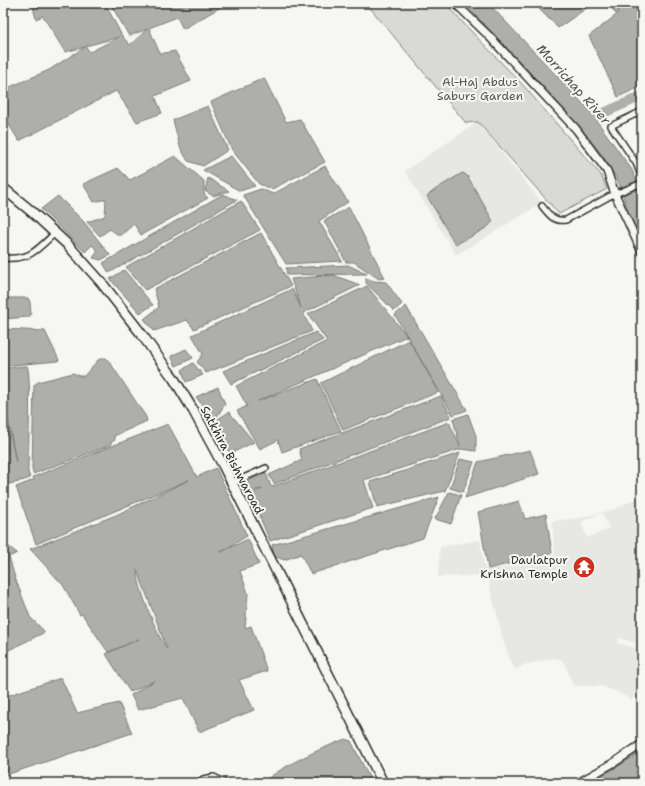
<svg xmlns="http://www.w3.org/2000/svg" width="645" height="786" viewBox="0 0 645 786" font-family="'Shantell Sans',sans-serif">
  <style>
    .built { fill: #e7e7e3; fill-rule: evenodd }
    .green { fill: #d9d9d5; stroke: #828280 }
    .water { fill: #aeaeab; stroke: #7a7a78; fill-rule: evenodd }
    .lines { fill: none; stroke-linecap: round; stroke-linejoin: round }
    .river { stroke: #aeaeab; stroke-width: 10 }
    .street-casing { stroke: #2b2b2b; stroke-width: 8 }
    .secondary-casing { stroke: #2b2b2b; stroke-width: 10 }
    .highway-casing { stroke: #2b2b2b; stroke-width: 12 }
    .street { stroke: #f6f6f2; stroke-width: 5 }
    .secondary { stroke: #f6f6f2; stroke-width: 7 }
    .highway { stroke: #f6f6f2; stroke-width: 9 }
    .labels { text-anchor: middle; stroke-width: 4; stroke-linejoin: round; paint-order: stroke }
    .park-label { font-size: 12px; fill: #565656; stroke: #f6f6f2 }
    .street-label { font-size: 12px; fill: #2b2b2b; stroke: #f6f6f2 }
    .poi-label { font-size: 12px; fill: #2b2b2b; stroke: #f6f6f2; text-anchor: end }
    .water-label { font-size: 13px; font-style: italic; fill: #525251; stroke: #f6f6f2 }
  </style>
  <rect width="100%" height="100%" fill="#f6f6f2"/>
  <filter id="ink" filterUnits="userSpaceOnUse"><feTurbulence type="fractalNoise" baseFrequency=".025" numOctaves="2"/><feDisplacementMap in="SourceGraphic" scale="8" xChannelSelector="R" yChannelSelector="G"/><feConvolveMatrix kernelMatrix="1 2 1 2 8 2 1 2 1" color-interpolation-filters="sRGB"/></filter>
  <g filter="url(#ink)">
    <path class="built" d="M478,122l64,81 -86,52 -51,-84z
      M642,496v182l-10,22 -15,-8 -16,-6h-25l-4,-2 -4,-13 -6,-11 -7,-2 -32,7 -6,5 -4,-3 -8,-20 -18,-72 -49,2 2,-30 40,-7 5,29 23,-2 47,-12 -3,-34 27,-3 33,-8zM602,513l7,16 -22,9 -6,-16zM619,638l18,5 -1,5 -18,-5z"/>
    <path class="green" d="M366,3h78l78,81 79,91 6,14 -48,25 -81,-92 -12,1z"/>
    <path class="water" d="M32,3h73l17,33 8,9 17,-16 -18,7 -19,-33 116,1 -43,25 -6,-12 -28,11 11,26 15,-3 16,30 -36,15 7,17 -25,9 -21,-31 -97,50 -16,-26v-25l46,-20 36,-23 -20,5 -22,-36 -7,3zM119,37l-29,15 -4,-5v-1z
      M464,3h24l101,107 43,60 10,25v47l-14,-29 -5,-18 -5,-14 -15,-25 -65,-75z
      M548,3h41l2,2 -33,23 -19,-19z
      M608,3h19l-11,11z
      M632,3h10v83l-24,11 -29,-61z
      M264,78l22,44 14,-3 25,43 -53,27 -13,-5 -27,-34 -21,-48z
      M208,106l20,44 -25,16 -15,-5 -8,-14 -7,-27z
      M175,156l29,25v13l4,4 -67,37 -7,-11 -14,12 -10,-7 -10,7 -13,-14 18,-6 1,-17 -12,3 -11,-18 35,-16 12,12z
      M231,156l24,30 -15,5 -37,-21z
      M325,166l23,36 -29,19 23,40 -56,3 -43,-69 18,-6 12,5z
      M462,173l3,1 3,3 25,44c-4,8 -28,18 -36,23l-3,-2 -26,-44 -1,-2 9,-7z
      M208,178l21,13 -16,5 -8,-5z
      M223,194l14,6 -128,73 -6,-10z
      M58,196l26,26 26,33 -9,5 -8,-2 5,-7 -6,-6 -7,7 -44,-43z
      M241,201l19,29 -115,60 -19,-23z
      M349,207l36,71 -6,1 -25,-17h-8l-22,-41z
      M261,233l30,53 -97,43 -7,-9 -33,11 -10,-12 15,-12 -5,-18z
      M348,265l19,9 -80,1 -1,-7z
      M124,270l29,35 -13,8 -30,-34z
      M333,275l27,10 -57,28 9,18 -106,42 -9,-11 6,-8 -11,-19 100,-46 9,19 -10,-29z
      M366,278l8,3 12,1 16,22 -8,7 -28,-28z
      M367,286l40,50 -149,65 59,-22 24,52 -59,21 -4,-12 -18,9 -23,-38 10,-5 -11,-20 91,-45 -19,-27z
      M3,298h25l2,4 1,13 -3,2 -25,2z
      M406,306l61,104 -14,5 -58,-100z
      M3,329l42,2 14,29 -1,1 -55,5z
      M316,332l7,8 -92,44 -8,-13z
      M409,340l30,52 -96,38 -22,-47z
      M186,349l7,9 -17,8 -5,-10z
      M103,358h3l5,6 35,53 1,4 -33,15 1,4 -4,2v3l-78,29 -1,-6 2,-83 4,-3 35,-9 7,3h4l14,-16z
      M193,363l10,12 -17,7 -4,-12z
      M27,366c5,7 1,91 1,106l2,6 -9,3 -2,-1v2l-16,3v-87l13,64 -13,-70v-24z
      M218,387l7,17 -9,14h-4l-16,-21z
      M441,396l10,21 -177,67 -5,-9 33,-15 -3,-11z
      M229,412l25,30 -24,12 -17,-32z
      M468,414l8,22v15l-15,-2 -97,31 9,28 -103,33 -20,-47 12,-5 -17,3 -4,-8 25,-11 5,14 178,-65 11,24 -7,-27z
      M168,424l29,53 19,-9 31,68 -28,17 29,-14 11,25 -19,7 8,22 -3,35 6,-2 16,45 -28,9 15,30 -55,22 -16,-34 -45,12 -7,-15 23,-14 -24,11 -24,-38 33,-15 -31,13 -26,-38 -2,1 -17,-30 -33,-36 86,-34 73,-35 -153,64 -20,-57 18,-7 -1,-3zM137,569l30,80c-11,-16 -29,-61 -30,-80z
      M530,450l9,24 -74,24 13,-36z
      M460,453l-15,38 -68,16 -7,-25z
      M460,459l14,3 -11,30 -13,-4z
      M449,492l12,3 -10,29 -16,-5z
      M439,497l-16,41 -112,36 -10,-20 -17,6 -10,-4 -2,-11z
      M519,501l6,18 21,-5 6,39 -64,16 -10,-57z
      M3,542l14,11 -8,4 6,21 15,39 15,15 -42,21z
      M61,678l16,35 42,-10 13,30 -129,43v-79z
      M345,739l6,2 21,42h-110c25,-20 54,-32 83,-44z
      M642,751v27l-9,5h-44l33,-19z"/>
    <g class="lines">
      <path class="river" d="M590,119l52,-23"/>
      <g class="street-casing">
        <path id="street" d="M642,111l-31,15 25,37 6,15
          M542,206c7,9 12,16 24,14l44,-24 32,-13
          M3,258c27,2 33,-7 52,-25
          M232,483l34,-15
          M200,783l3,-4 11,-2 11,6"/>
      </g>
      <g class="secondary-casing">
        <path id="secondary" d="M455,3l33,32 88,94 31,42 8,23 27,58
          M578,783l37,-21 27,-18"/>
      </g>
      <g class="highway-casing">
        <path id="highway" d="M3,188l28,23 37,34 33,37 39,50 34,47 19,31 31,57 159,316"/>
      </g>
      <use href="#street" class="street"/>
      <use href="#secondary" class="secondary"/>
      <use href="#highway" class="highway"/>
    </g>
  </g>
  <defs>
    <g id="temple-disc" transform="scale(1.15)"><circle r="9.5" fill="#c8321e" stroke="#f6f6f2"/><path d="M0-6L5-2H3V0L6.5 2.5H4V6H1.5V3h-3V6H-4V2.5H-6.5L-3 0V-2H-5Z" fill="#fff"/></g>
  </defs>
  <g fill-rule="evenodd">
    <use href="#temple-disc" x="584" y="567"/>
  </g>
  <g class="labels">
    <g class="park-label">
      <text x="480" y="86">Al-Haj Abdus<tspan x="480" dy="14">Saburs Garden</tspan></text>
    </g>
    <g class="street-label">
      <text transform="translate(232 460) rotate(62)" y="4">Satkhira Bishwaroad</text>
    </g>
    <g class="poi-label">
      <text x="568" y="564">Daulatpur<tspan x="568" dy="14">Krishna Temple</tspan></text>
    </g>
    <g class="water-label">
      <text transform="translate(574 84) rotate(48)" y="5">Morrichap River</text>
    </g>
  </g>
  <rect width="645" height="786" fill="none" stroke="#f6f6f2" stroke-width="16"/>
  <rect x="8" y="8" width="629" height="770" fill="none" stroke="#2b2b2b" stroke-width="1.5" filter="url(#ink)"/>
</svg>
